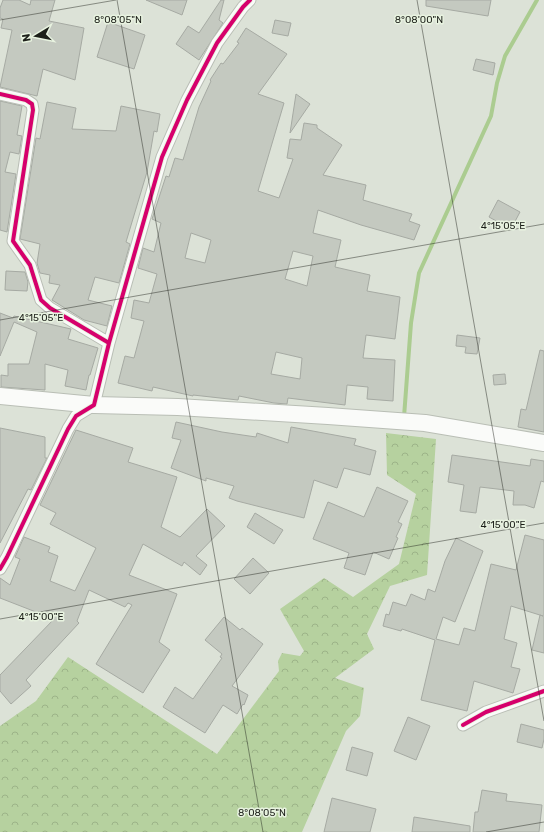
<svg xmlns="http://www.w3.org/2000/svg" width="544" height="832" viewBox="0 0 544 832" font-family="Rubik,sans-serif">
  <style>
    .forest { fill: url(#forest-crowns) }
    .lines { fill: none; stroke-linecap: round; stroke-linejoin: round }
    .stream { stroke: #abcc90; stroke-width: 4 }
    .building { fill: #c4c9c0; stroke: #a6aaa3; fill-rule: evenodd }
    .minor-casing { stroke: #b9beb5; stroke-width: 13 }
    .secondary-casing { stroke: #b9beb5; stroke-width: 18 }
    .minor { stroke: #fafbf9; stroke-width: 11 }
    .secondary { stroke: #fafbf9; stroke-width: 16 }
    .cycleway-casing { stroke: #e8f3e0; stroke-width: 6 }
    .cycleway { stroke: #d6006c; stroke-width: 4 }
    .ticks { fill: none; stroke: #1c1f19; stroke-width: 1; stroke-opacity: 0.45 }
    .ticks-label { font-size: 10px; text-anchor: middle; fill: #1c1f19; stroke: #e8f3e0; stroke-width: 3; stroke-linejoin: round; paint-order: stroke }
  </style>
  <defs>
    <pattern id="forest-crowns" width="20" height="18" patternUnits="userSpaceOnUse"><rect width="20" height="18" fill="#b6d19f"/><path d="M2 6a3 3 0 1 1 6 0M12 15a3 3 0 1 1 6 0" fill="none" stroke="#9cb388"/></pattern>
  </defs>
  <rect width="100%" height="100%" fill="#dce2d7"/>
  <path class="forest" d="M386,433l50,6 -9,136 -37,11 -23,48 7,15 -39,29 29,10 -4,28 -14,15 -44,101h-302v-106l36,-25 32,-44 149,97 62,-83 -1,-10 4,-8 18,3 4,-5 -24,-42 44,-31 29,19 46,-33 17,-70 -29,-19z"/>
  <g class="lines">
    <path class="stream" d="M404,417l7,-94 8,-50 72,-157 6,-33 8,-27 32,-56"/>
  </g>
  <path class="building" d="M3,0h16l11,5 1,-5h24l-6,21 35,7 -9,52 -32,-11 -6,27 -37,-9 12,-57 -11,-2 2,-9 -3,-1v-10z
    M146,0h41l-5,15z
    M221,0h3l-5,20 4,3 -24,37 -23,-16 12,-18 11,7z
    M426,0h65l-3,16 -62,-10z
    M275,20l16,3 -3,13 -16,-3z
    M108,22l37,13 -11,34 -37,-12z
    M246,28l41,26 -29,40 26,9 -26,88 21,7 14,-39 -6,-1 3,-19 11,1 3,-17 13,2v3l25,17 -19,30 43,10 -3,15 49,14 -3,7 11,4 -6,15 -53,-15 -43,-15 -5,23 28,7 -6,27 35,8 -3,16 33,6 -5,42 -29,-4 -3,23 32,2 -2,41 -26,-2 1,-12 -21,-2 -2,20 -57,-7 -1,6 -13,-1 -35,-7 -1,4 -45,-5v1l-40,-9 -1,4 -34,-8 7,-27 9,2 10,-37 -13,-3 3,-18 15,3 8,-29 -19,-6 5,-20 11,4 7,-29 -9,-4 14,-43 3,1 6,-19 8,2 16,-53 12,-26 -1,-1 11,-17 2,1 16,-21 -2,-1zM191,233l20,7 -6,23 -20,-5zM293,251l20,5 -6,30 -22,-7zM276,352l26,6 -2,21 -29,-5z
    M476,59l19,4 -2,12 -20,-5z
    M296,94l14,10 -20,29z
    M0,101l22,5 -5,29 5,1 -3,18 -9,-2 -5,20 11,2 -9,58 -7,-2z
    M47,102l29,6 -4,21 44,2 5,-25 39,8 -3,18 -3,-1 -7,41 -21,70 4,2 -11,39 -24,-6 -7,23 24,6 -5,20 -23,-6 -32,-20 8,-15 -11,-2 1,-8 -10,-2 -3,-10 3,-19 -20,-5 16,-101 4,1z
    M498,200l22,12 -9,17 -22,-12z
    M6,271l19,1 3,10 -1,9 -22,-1z
    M0,313l13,5 1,-2 57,13 -3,10 30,9 -8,27h-1l-3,15 -21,-4 3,-16 -23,-6v26l-44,-3v-12l7,1v-12h21l8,-32 -23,-10 -14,34z
    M457,335l23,3 -3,16 -12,-1 1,-6 -10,-1z
    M540,350l4,1v81l-26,-5 3,-18 5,1z
    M505,374l1,10 -12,1 -1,-10z
    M176,422l46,10 34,5 1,-4 31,10 3,-16 65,12 -2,6 22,6 -6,24 -26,-7 -7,20 -23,-8 -10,38 -67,-17 -8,-3 5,-12 -28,-8v3l-35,-13 10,-28 -9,-2z
    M0,428l45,9v21h2l-16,32 -3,-1 -28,54z
    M76,430l57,18 -5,14 49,15 -16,50 19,10 27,-28 18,17 -29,30 11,9 -7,10 -16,-13 -2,4 -39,-22 -14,31 48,19 -18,48 11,8 -27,43 -47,-29 36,-59 -4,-2 -3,4 -36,-17 -12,31 2,2 -53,57 5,6 -20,18 -11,-13v-16l54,-56 -54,-21v-20l10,7 10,-26 -5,-2 9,-20 26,10 -2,5 10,4 -8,25 25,10 21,-43 -46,-24 6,-11 -16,-8z
    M452,455l78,11 1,-7 13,2v21l-3,-1 -7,27 -9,-3h-12l1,-14 -34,-4 -4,26 -16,-2 4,-26 -16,-3z
    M377,487l31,14 -10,21 4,2 -6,13 2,1 -9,21 -16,-7 -8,23 -21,-7 5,-15 -36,-14 15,-37 36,15z
    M255,513l28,17 -9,14 -27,-17z
    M525,535l19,5v113l-12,-3 8,-35 3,1 -32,-10 -7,33 13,4 -6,24 9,2 -7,24 -39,-12 -7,30 -46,-11 14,-60 -33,-11 -1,2 -18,-5 3,-12 3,1 4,-13 13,4 5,-12 14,6 3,-11 7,3 10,-31 11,-23 27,13 -28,71 -12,-5 -7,22 23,6 5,-17 11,3 16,-67 25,6z
    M253,558l16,15 -19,21 -16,-15z
    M224,617l16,13 2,-2 21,16 -31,42 16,9 -4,10 -1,-1 -6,10 -14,-9 -18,28 -42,-26 12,-20 18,12 29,-41 -2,-1 2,-3 -17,-14z
    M408,717l22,9 -14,34 -22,-9z
    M521,724l23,6v9l-2,9 -25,-6z
    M352,747l21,6 -6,23 -21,-6z
    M482,790l25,4 -1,7 36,4 -3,27h-66l2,-20h3z
    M332,798l44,11 -6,23h-46z
    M414,817l56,9v6h-58z"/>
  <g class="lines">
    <g class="minor-casing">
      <path id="minor" d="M0,94l26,6 6,4 1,6 -20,131 17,24 11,35 9,8 59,35
        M0,569l7,-12 61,-128 8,-13 18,-11 15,-62 53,-186 25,-57 30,-57 26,-36 7,-7
        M463,725l23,-13 58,-21"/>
    </g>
    <g class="secondary-casing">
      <path id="secondary" d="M0,396l94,9 84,2 150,9 97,7 119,20"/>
    </g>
    <use href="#minor" class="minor"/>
    <use href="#secondary" class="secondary"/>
    <g class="cycleway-casing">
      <path id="cycleway" d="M0,94l26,6 6,4 1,6 -20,131 17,24 11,35 9,8 59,35
        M0,569l7,-12 61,-128 8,-13 18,-11 15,-62 53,-186 25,-57 30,-57 26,-36 7,-7
        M463,725l23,-13 58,-21"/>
    </g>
    <use href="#cycleway" class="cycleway"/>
  </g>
  <path class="ticks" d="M117,0l146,832M417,0l127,721M0,20l116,-20M0,320l544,-96M0,619l544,-96M486,832l58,-10"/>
  <g class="ticks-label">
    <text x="419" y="23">8°08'00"N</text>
    <text x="118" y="23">8°08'05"N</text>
    <text x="503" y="229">4°15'05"E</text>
    <text x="41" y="321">4°15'05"E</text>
    <text x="503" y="528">4°15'00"E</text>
    <text x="41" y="620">4°15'00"E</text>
    <text x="262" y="816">8°08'05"N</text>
  </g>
  <g transform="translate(36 36) rotate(260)" stroke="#e8f3e0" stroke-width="3" paint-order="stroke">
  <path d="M0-3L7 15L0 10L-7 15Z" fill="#1c1f19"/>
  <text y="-6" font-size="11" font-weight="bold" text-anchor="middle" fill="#1c1f19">N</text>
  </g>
</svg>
